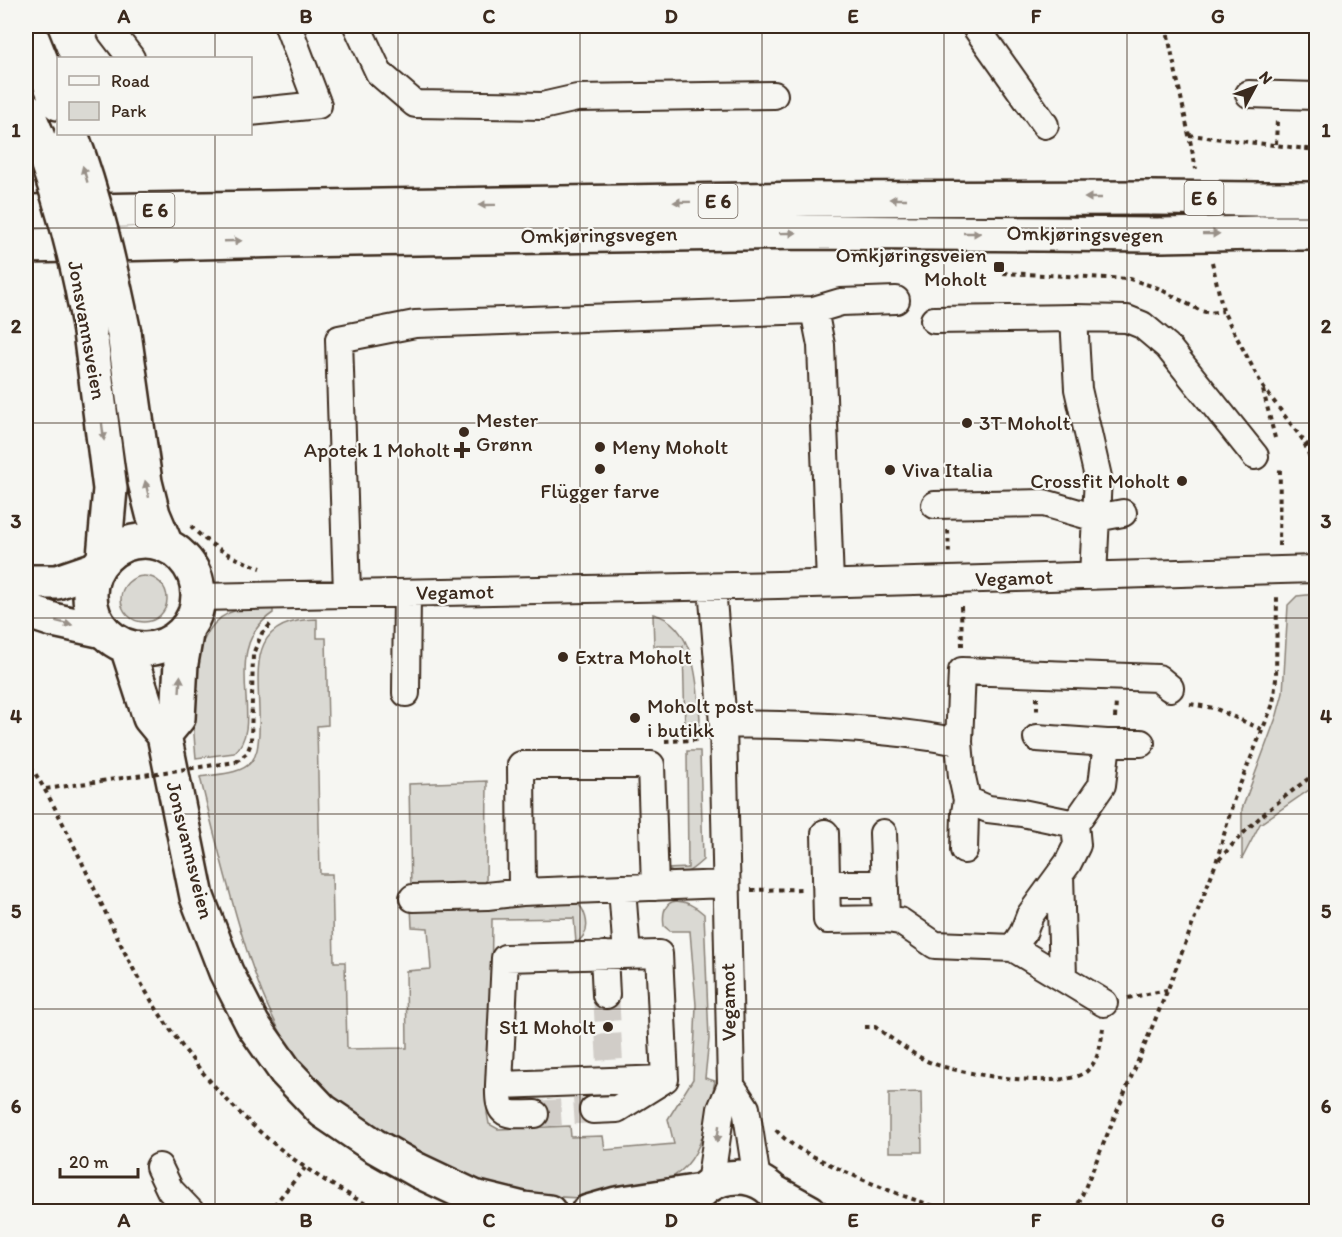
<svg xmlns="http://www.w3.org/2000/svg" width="1342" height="1237" viewBox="0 0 1342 1237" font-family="Itim,sans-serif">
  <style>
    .green { fill: #dad9d3; stroke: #8a8278; stroke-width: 1.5 }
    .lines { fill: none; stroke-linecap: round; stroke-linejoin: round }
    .minor-tunnel { stroke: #d1cdc8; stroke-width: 26; stroke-dasharray: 26 13; stroke-linecap: butt }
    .minor-casing { stroke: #3b2a1e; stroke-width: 30 }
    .major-casing { stroke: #3b2a1e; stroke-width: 38 }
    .highway-casing { stroke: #3b2a1e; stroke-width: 38 }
    .path { stroke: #3b2a1e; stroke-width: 4; stroke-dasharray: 4.5 4.5; stroke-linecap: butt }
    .minor { stroke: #f6f6f2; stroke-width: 26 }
    .major { stroke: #f6f6f2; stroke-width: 33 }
    .highway { stroke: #f6f6f2; stroke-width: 33 }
    .major-bridge-casing { stroke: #3b2a1e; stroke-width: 38; stroke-linecap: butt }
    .highway-bridge-casing { stroke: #3b2a1e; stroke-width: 38; stroke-linecap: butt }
    .path-bridge { stroke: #3b2a1e; stroke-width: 4; stroke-dasharray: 4.5 4.5; stroke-linecap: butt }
    .major-bridge { stroke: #f6f6f2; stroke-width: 33 }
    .highway-bridge { stroke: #f6f6f2; stroke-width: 33 }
    .oneway { fill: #989088 }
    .grid { fill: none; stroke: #3b2a1e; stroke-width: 1.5; stroke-opacity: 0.55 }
    .poi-dot { fill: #3b2a1e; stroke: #f6f6f2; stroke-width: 2 }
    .labels { text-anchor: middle; stroke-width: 4.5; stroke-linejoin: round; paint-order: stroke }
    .shield { fill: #f6f6f2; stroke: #73675e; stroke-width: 1.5 }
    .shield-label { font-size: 20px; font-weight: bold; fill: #3b2a1e }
    .street-label { font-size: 21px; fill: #3b2a1e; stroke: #f6f6f2 }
    .poi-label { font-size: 21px; fill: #3b2a1e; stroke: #f6f6f2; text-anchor: start }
    .neatline { fill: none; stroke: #3b2a1e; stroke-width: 2 }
    .grid-label { font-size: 20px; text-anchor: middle; font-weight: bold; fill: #3b2a1e }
  </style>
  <rect width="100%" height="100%" fill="#f6f6f2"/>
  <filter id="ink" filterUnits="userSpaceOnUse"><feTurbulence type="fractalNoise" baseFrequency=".0167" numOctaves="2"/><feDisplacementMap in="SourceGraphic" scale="12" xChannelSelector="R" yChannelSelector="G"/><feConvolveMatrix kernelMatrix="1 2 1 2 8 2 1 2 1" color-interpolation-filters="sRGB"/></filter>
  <g filter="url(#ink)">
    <path class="green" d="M121 599a23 23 0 1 1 46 0a23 23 0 1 1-46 0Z
      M1316,594v191l-56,39 -18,35v-50l35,-94 6,-22 5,-88 9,-9z
      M273,609v4c-56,37 -5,111 -39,140l-38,5c-4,-40 -13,-134 41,-148 10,-3 25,-1 36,-1z
      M653,614c42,9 45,72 47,106l-1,6 -4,4h-10l-2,-84h-29z
      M317,619v19h9l2,87 -11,1 3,148h12l2,88h11l2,87 60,-1 -1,-77 25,-2 -3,-41 -16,-1 -1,-21 164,-4c10,5 15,24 9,33 -2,3 -5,6 -8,8l-2,-25 -82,1 -2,170 -3,24 2,11 9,5 72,-3 1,11 32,-1 2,14 69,-6 -6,-25 25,-40 3,-74 -6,-74h-20l-6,-5c-5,-34 23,-28 40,-12l5,125 -4,39 10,3c-6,27 -9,63 -29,85 -15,17 -39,21 -61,25 -14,2 -30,7 -45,7 -79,-2 -154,-33 -218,-79 -23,-16 -45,-34 -63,-57 -25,-35 -40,-74 -53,-114 -18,-57 -32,-114 -46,-171 16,-3 41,-2 52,-16 6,-8 6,-18 7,-27 3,-54 -20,-114 58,-115z
      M687,751h13l3,109c-11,10 -21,20 -35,9l20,-1z
      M487,781l-1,104 -75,6 -2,-107z
      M921,1092l1,60h-33v-59z"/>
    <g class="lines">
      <path class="minor-tunnel" d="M606,995l4,68
        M535,1114l58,-4"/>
      <g class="minor-casing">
        <path id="minor" d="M110,26l1,6 20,26
          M357,26l22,47 36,31 127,2 35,-8 197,-3
          M975,26l70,99
          M1249,94l67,2
          M250,112l68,-7 -30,-79
          M814,310l27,-8 55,-2
          M1074,318l53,1 15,6 25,21 88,110
          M934,320l140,-2 4,71 20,88 -5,99
          M935,505l109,-2 52,15 27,-5
          M347,593l-8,-254 76,-15 399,-14 7,35 9,238
          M198,597l580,-12 538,-16
          M406,693l1,-100
          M723,724c79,1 159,3 236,18l3,-71 196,7 12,10
          M959,742l3,35 5,23 21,9 34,4 53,11 27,-39 5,-42 -70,-5
          M1107,743h34
          M825,833l2,87 59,-1 14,2 35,24 78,3 10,-15 7,-18 38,-52 9,-18 -2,-21
          M883,833l3,86
          M964,850l1,-37 2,-13
          M1060,875l3,102
          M826,884h59
          M622,888l5,67
          M522,892l-1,-127h130l4,122
          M413,898l74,-2 35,-4 204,-8
          M1013,948l91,55
          M659,954l6,125 -166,6 6,-127z
          M604,955l2,40
          M499,1085c-1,34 7,29 36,29
          M731,1085l15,23 11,72
          M593,1110l24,-1 48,-30
          M159,1167l11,23 21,22
          M710,1184l11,-75 10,-24 -8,-361 -11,-137"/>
      </g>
      <g class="major-casing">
        <path id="major" d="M27,26l31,77
          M26,109l11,26
          M90,332l20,157 -6,68
          M124,333l21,149 8,32 13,31
          M90 595a54 54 0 1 1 108 0a54 54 0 1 1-108 0Z
          M127,647l23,71 14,17 33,162 29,75 27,53 33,47 37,39 50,34 44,25 57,27 49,12 26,3
          M164,735l14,-17 3,-55 6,-35
          M772,1191l38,21
          M588,1212l28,-8 85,-13
          M690,1212c11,-46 84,-47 93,0"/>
      </g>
      <g class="highway-casing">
        <path id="highway" d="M1257,199h59
          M26,212l782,-13 344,-1
          M1260,233h56
          M26,246l262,-6 518,-8 355,3
          M26,582h31l38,-13
          M26,611l27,9 50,11"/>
      </g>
      <path class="path" d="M1166,26l30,143
        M1189,135l127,15
        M1276,144l1,-24
        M1212,262l11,49 40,76 40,53 13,32
        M1003,273l127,6 28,9 43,23 9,2 13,-2
        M1263,390l12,48
        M1306,443l10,12
        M191,526c19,21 44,33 70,42
        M948,530l1,25
        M1279,546l1,-80
        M961,606l1,40
        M1037,697v16
        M1190,704l24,4 49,22
        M1115,718l1,-16
        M665,741l33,-1
        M26,759c44,67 72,144 110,215 41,75 99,145 170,194 23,16 49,30 74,44
        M236,762l11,-9 4,-10 2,-89 9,-21 11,-11
        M46,789l55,-8
        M1219,860c30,-36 59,-59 97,-87
        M751,890l52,-1
        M1128,998l39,-8
        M865,1027h10c16,11 33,24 50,33 26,14 141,31 162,11 12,-11 14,-28 16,-43
        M776,1130c13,15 30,23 47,31 42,21 85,38 131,51
        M268,1212l37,-44
        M1075,1212l93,-223 48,-126 18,-64 39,-95 3,-25 1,-83"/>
      <use href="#minor" class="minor"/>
      <use href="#major" class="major"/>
      <use href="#highway" class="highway"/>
      <g class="major-bridge-casing">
        <path id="major-bridge" d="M71,134c24,64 39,131 53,199
          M37,135c25,64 42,130 53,197"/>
      </g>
      <g class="highway-bridge-casing">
        <path id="highway-bridge" d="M1152,198l105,1
          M1161,235l99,-2"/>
      </g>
      <path class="path-bridge" d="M101,781l135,-19"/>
      <use href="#major-bridge" class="major-bridge"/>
      <use href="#highway-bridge" class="highway-bridge"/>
    </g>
    <defs><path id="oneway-solid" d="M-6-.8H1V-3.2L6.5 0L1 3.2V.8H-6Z" transform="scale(1.5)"/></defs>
    <g class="oneway">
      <use href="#oneway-solid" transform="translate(85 174) rotate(-106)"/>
      <use href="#oneway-solid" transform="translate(1093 198) rotate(180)"/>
      <use href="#oneway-solid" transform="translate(898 199) rotate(180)"/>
      <use href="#oneway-solid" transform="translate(682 202) rotate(179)"/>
      <use href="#oneway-solid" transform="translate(487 205) rotate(179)"/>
      <use href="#oneway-solid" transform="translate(788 233) rotate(-1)"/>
      <use href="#oneway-solid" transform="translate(972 233)"/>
      <use href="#oneway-solid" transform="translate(1211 234) rotate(-1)"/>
      <use href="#oneway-solid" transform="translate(233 241) rotate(-2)"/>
      <use href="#oneway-solid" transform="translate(103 432) rotate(83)"/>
      <use href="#oneway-solid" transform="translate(147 489) rotate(-103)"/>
      <use href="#oneway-solid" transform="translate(64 623) rotate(14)"/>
      <use href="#oneway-solid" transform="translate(180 684) rotate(-87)"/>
      <use href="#oneway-solid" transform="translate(718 1134) rotate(97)"/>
    </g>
  </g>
  <path class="grid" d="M215,26v32M398,26v1186M580,26v1186M762,26v1186M944,26v1186M1127,26v1186M215,134v1078M26,228h1290M26,423h1290M26,618h1290M26,814h1290M26,1009h1290"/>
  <g class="poi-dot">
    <rect x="993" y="261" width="12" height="12" rx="3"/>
    <circle cx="967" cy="423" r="6"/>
    <circle cx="464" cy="432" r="6"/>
    <circle cx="600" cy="447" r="6"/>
    <path d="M459 441h6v6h6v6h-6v6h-6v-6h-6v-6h6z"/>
    <circle cx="600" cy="469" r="6"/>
    <circle cx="890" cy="470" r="6"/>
    <circle cx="1182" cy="481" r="6"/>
    <circle cx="563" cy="657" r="6"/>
    <circle cx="635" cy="718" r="6"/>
    <circle cx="608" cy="1027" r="6"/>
  </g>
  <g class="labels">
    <g class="shield">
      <rect x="1184.5" y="181" width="39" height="34" rx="4.5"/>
      <rect x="698.5" y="184" width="39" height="34" rx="4.5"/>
      <rect x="135.5" y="193" width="39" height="34" rx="4.5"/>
    </g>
    <g class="shield-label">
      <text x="1204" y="205">E 6</text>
      <text x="718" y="208">E 6</text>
      <text x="155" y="217">E 6</text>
    </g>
    <g class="street-label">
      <text transform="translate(1085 234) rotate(1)" y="7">Omkjøringsvegen</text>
      <text transform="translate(599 235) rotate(-1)" y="7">Omkjøringsvegen</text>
      <text transform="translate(87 330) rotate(80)" y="7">Jonsvannsveien</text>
      <text transform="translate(1014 578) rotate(-2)" y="7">Vegamot</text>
      <text transform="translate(455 592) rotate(-1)" y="7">Vegamot</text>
      <text transform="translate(190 850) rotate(76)" y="7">Jonsvannsveien</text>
      <text transform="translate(728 1002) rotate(-91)" y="7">Vegamot</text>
    </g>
    <g class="poi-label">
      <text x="987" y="262" text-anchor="end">Omkjøringsveien<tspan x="987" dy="24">Moholt</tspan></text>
      <text x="476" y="427">Mester<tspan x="476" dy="24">Grønn</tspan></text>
      <text x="979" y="430">3T Moholt</text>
      <text x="612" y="454">Meny Moholt</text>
      <text x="450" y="457" text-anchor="end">Apotek 1 Moholt</text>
      <text x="902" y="477">Viva Italia</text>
      <text x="1170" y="488" text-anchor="end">Crossfit Moholt</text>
      <text x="600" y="498" text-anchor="middle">Flügger farve</text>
      <text x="575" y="664">Extra Moholt</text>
      <text x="647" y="713">Moholt post<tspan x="647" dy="24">i butikk</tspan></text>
      <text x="596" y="1034" text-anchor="end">St1 Moholt</text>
    </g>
  </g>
  <rect width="1342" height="1237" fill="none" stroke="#f6f6f2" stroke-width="66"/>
  <rect x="57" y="57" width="195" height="78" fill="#f6f6f2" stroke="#aba49d" stroke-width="1.5"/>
  <rect x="69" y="76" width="30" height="9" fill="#f6f6f2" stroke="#aba49d" stroke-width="1.5"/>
  <text x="111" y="87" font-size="18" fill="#3b2a1e">Road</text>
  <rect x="69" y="102" width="30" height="18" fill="#dad9d3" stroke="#aba49d" stroke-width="1.5"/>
  <text x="111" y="117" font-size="18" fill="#3b2a1e">Park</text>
  <g transform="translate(1255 87) rotate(49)" stroke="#f6f6f2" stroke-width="4.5" paint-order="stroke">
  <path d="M0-4.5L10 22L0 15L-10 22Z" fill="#3b2a1e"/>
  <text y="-9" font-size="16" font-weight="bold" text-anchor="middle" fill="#3b2a1e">N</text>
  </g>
  <path d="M60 1168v9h78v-9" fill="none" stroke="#3b2a1e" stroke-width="3"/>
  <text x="69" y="1168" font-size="18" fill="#3b2a1e" stroke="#f6f6f2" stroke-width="4.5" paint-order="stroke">20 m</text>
  <rect x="33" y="33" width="1276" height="1171" class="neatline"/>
  <g class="grid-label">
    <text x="124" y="23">A</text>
    <text x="306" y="23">B</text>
    <text x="489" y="23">C</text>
    <text x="671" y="23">D</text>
    <text x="853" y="23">E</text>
    <text x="1036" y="23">F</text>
    <text x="1218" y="23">G</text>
    <text x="16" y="137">1</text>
    <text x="1326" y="137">1</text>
    <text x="16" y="333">2</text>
    <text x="1326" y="333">2</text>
    <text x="16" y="528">3</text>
    <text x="1326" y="528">3</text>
    <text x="16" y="723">4</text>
    <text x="1326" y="723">4</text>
    <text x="16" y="918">5</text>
    <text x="1326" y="918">5</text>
    <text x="16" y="1113">6</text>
    <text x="1326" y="1113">6</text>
    <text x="124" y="1227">A</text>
    <text x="306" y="1227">B</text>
    <text x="489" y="1227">C</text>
    <text x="671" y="1227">D</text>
    <text x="853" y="1227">E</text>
    <text x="1036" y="1227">F</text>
    <text x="1218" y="1227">G</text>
  </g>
</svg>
